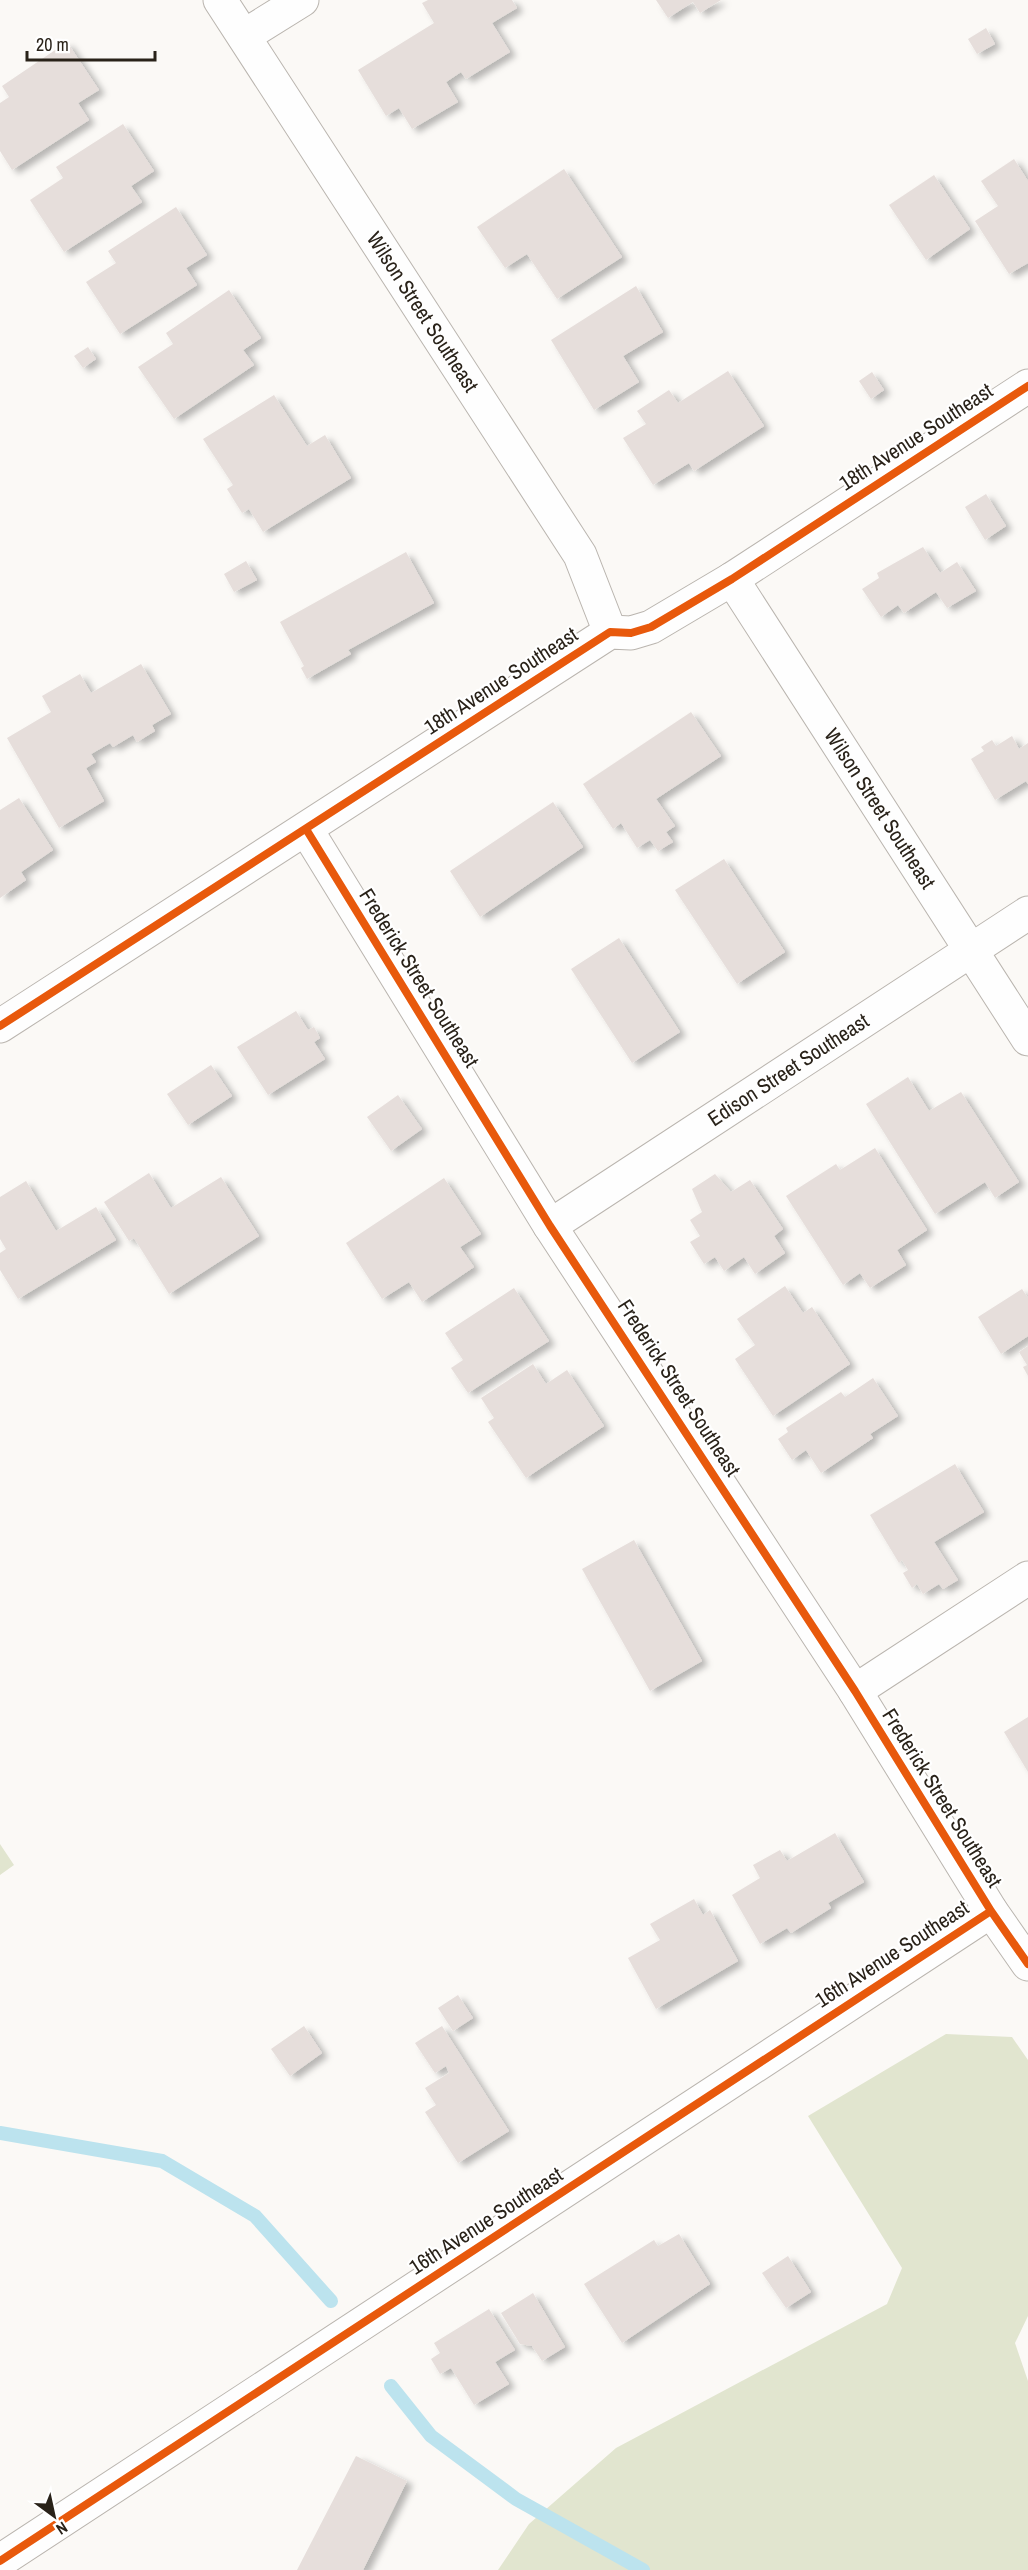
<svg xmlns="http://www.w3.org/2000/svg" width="1028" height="2570" viewBox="0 0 1028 2570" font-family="'Archivo Narrow',sans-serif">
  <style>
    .green { fill: #e1e5cf }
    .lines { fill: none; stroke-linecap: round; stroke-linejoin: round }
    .stream { stroke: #bce3ee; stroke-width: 14 }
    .building { fill: #e6dedb; filter: url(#shadow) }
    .minor-casing { stroke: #bab5af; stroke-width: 35 }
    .minor { stroke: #fefefe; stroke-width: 33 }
    .cycleway-casing { stroke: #fff; stroke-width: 11 }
    .cycleway { stroke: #e8590c; stroke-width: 8 }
    .labels { text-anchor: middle; stroke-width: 4.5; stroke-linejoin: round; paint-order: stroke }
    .street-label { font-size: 21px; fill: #292219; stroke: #fff }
  </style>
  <defs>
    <filter id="shadow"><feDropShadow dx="6" dy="4" stdDeviation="3" flood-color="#0004"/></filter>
  </defs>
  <rect width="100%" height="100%" fill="#fbf9f6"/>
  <path class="green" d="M0,1844l14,21 -14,10z
    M946,2034l66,3 16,23v256l-13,27 13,38v189h-530l31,-46 87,-76 271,-144 15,-36 -94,-152z"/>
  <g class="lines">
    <path class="stream" d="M0,2133l162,28 93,55 76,85
      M391,2386l40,50 85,63 127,71"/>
  </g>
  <path class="building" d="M428,0h84l5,8 -25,15 18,29 -44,27 -5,-7 -15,10 12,20 -46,27 -13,-21 -13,8 -28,-46 76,-47 -12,-20z
    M656,0h65l-21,13 -7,-11 -25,16z
    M986,28l9,16 -18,10 -9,-15z
    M67,42l32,48 -21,13 11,17 -77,50 -12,-19v-48l9,-6 -7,-11z
    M123,124l31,47 -23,15 11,16 -78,50 -34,-52 33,-22 -7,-11z
    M1014,159l14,22v82l-19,11 -34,-53 23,-15 -17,-25z
    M564,169l58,88 -65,42 -30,-45 -22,14 -28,-41z
    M934,175l36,54 -44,31 -37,-55z
    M176,207l31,48 -21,13 11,17 -77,49 -34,-52 30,-19 -8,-12z
    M636,286l27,46 -40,24 16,26 -45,28 -43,-70z
    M229,290l32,48 -18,12 11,15 -80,54 -36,-52 35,-23 -7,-11z
    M88,347l8,12 -13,9 -9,-12z
    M728,371l36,55 -70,45 -5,-8 -36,22 -30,-47 23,-14 -9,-13 32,-21 9,13z
    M872,372l12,18 -13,9 -12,-18z
    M274,395l33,51 18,-11 26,43 -88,54 -14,-23 -7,4 -15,-24 6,-4 -30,-46z
    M986,494l20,32 -21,14 -20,-33z
    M923,547l17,26 17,-11 19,29 -29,17 -11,-16 -32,21 -6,-8 -17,12 -19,-28 17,-11 -2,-5z
    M406,552l28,51 -86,47 3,4 -44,25 -6,-11 3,-2 -24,-44z
    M246,561l11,19 -23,12 -10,-18z
    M141,664l30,50 -19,11 3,6 -18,11 -4,-7 -20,12 -3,-4 -19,11 5,8 -10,6 18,33 -45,27 -52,-90 44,-26 -9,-16 38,-22 11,19z
    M691,712l30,44 -65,43 19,27 -9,6 7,10 -15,9 -8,-11 -13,8 -16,-25 -8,6 -30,-45z
    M1012,736l7,13 9,-6v41l-2,-3 -31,19 -24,-41 13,-8 -3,-4 11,-7 4,6z
    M19,798l34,52 -32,22 5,8 -26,18v-88z
    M553,802l30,45 -103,70 -30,-46z
    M724,859l61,93 -48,32 -62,-94z
    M619,938l61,94 -48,31 -61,-94z
    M296,1011l12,19 6,-3 6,11 -6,4 11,17 -57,36 -31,-48z
    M211,1065l21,31 -44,29 -21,-31z
    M908,1077l21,34 32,-19 58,90 -24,16 -10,-16 -50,32 -69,-110z
    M398,1095l24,34 -31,22 -24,-34z
    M875,1148l52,82 -30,20 9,15 -36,23 -10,-15 -17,12 -57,-89 50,-32 4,6z
    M149,1173l22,35 50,-31 38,59 -90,58 -35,-56 -5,3 -25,-39z
    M715,1174l16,18 19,-12 33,49 -9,7 11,17 -30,21 -11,-17 -20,14 -9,-14 -11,7 -14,-22 10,-6 -10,-16 12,-8 -10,-23z
    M444,1178l37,56 -21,13 14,20 -52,35 -13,-20 -27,17 -36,-56z
    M26,1181l30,50 40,-24 20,33 -98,59 -18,-29v-17l6,-4 -6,-10v-42z
    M785,1286l18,27 9,-6 38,57 -77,52 -38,-57 20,-14 -18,-26z
    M514,1288l35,53 -81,52 -17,-25 12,-8 -18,-27z
    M1022,1289l6,9v38l-27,18 -23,-37z
    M1028,1346v30l-5,-9 4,-2 -8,-13z
    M533,1364l13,20 21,-14 37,56 -78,52 -38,-56 6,-4 -13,-20z
    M873,1378l25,38 -28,18 3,4 -52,35 -15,-23 -14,10 -14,-21 10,-7 -2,-4 55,-36 4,5z
    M955,1464l29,48 -50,30 24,38 -15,9 -4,-5 -16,10 -6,-10 -5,4 -9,-15 5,-3 -6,-10 -3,3 -29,-48z
    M634,1540l68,121 -52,30 -68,-122z
    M1028,1717v55l-24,-40z
    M835,1833l29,49 -36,21 3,5 -40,25 -4,-5 -27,16 -28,-49 28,-17 -7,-13 27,-15 7,11z
    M694,1899l9,16 7,-5 28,51 -82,48 -28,-51 32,-18 -10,-16z
    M458,1995l15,23 -20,13 -15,-23z
    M304,2026l18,27 -32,23 -19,-27z
    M442,2026l67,105 -51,32 -33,-51 11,-7 -11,-17 24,-15 -3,-7 -11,7 -20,-30z
    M679,2234l31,50 -88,59 -38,-59 70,-44 4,6z
    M788,2256l23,36 -25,16 -24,-35z
    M533,2293l32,54 -23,14 -10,-15 -12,-2 -19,-31z
    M489,2309l26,41 -20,12 14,22 -35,21 -23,-37 -11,6 -9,-15 9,-6 -6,-10z
    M356,2456l51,25 -44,89h-66z"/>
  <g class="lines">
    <g class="minor-casing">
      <g id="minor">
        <path id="s1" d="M220,0l360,555 30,77"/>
        <path d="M244,36l58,-36"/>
        <path id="s2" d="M732,579l296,460"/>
        <path d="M306,829l244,397 305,465 136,220 37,53"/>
        <path d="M0,1026l610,-394 21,1 20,-6 81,-48 296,-193"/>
        <path id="s3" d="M550,1226l478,-313"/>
        <path d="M855,1691l173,-113"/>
        <path d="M0,2561l991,-650"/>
      </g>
    </g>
    <use href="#minor" class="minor"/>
    <g class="cycleway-casing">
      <path id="cycleway" d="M306,829l244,397 305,465 136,220 37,53
        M0,1026l610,-394 21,1 20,-6 81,-48 296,-193
        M0,2561l991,-650"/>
    </g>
    <use href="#cycleway" class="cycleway"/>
  </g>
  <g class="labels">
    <g class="street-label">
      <text dy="7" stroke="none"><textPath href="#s1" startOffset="372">Wilson Street Southeast</textPath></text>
      <text transform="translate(916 437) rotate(-33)" y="7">18th Avenue Southeast</text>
      <text transform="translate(501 681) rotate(-33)" y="7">18th Avenue Southeast</text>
      <text dy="7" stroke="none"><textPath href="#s2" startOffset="273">Wilson Street Southeast</textPath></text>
      <text transform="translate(419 978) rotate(58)" y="7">Frederick Street Southeast</text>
      <text dy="7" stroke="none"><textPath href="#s3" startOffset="285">Edison Street Southeast</textPath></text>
      <text transform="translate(679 1388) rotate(57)" y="7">Frederick Street Southeast</text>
      <text transform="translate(942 1798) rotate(58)" y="7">Frederick Street Southeast</text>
      <text transform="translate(892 1954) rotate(-33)" y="7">16th Avenue Southeast</text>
      <text transform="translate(486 2221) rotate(-33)" y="7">16th Avenue Southeast</text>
    </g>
  </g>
  <g transform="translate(54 2516) rotate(147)" stroke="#ffffff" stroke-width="4.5" paint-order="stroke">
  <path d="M0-4.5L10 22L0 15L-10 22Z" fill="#292219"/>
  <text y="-9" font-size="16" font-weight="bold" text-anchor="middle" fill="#292219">N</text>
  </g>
  <path d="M27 51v9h128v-9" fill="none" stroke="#292219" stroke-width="3"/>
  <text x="36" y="51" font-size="18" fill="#292219" stroke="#ffffff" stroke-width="4.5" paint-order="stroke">20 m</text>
</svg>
